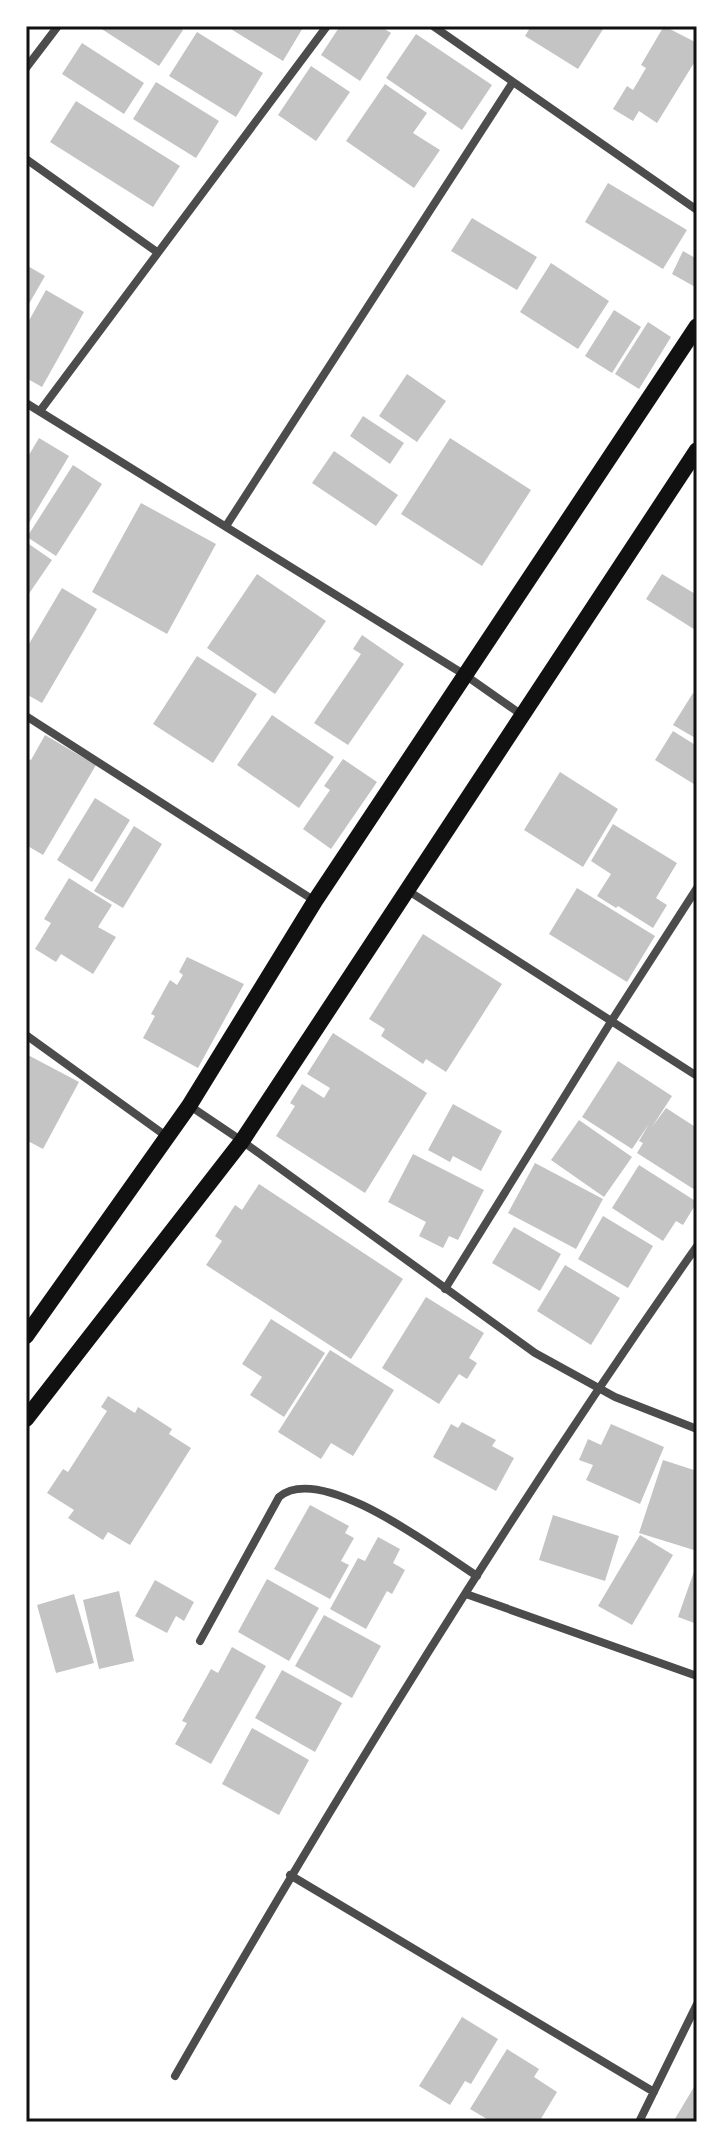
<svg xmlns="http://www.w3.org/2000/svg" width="723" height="2148" viewBox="0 0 723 2148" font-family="'Fira Sans',sans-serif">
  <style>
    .building { fill: #c4c4c4 }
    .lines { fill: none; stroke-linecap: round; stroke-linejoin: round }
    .minor { stroke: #4c4c4c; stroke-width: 8 }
    .secondary { stroke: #111; stroke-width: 16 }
    .neatline { fill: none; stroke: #111; stroke-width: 3 }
  </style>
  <rect width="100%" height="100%" fill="#fff"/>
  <path class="building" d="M97,26h80l6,4 -24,36z
    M226,26h78l-21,35z
    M340,26h40l11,7 -31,48 -39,-26z
    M531,26h74l-27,43 -53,-33z
    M664,26l33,17v15l-40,65 -18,-12 -6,10 -20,-12 14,-23 6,4 13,-22 -5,-3z
    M197,32l66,41 -27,44 -67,-41z
    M416,34l76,51 -30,45 -76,-52z
    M82,43l62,40 -20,31 -62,-40z
    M311,66l39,26 -34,49 -38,-26z
    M156,82l63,39 -23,37 -63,-39z
    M385,84l42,29 -14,20 27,17 -26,38 -68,-47z
    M76,101l104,65 -27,41 -103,-65z
    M608,183l79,47 -24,39 -78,-47z
    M472,218l65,39 -20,33 -66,-39z
    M683,251l14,8v29l-25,-14z
    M551,263l58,38 -31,48 -58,-37z
    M26,265l19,11 -19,33z
    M46,290l38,22 -42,75 -16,-9v-52z
    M614,310l27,17 -29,46 -27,-17z
    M648,322l23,15 -32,52 -24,-15z
    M407,374l39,27 -29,41 -38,-26z
    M363,416l41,27 -14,21 -40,-28z
    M39,438l30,18 -43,72v-68z
    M450,438l81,52 -49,76 -81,-52z
    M334,451l64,44 -22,31 -64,-43z
    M73,465l29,19 -46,72 -29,-19z
    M141,503l75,41 -49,90 -75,-42z
    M26,542l26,18 -26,38z
    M257,574l69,47 -51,73 -68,-46z
    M662,574l35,21v36l-51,-32z
    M62,588l35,21 -55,94 -16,-9v-45z
    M362,635l42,29 -56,81 -34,-22 47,-69 -8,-5z
    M197,656l60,38 -44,69 -60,-39z
    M693,693l4,3v43l-24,-14z
    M272,715l62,42 -35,51 -62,-43z
    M673,731l24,15v40l-42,-26z
    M45,735l51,30 -53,90 -17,-10v-87l5,2z
    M343,759l34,23 -46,67 -28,-20 27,-39 -6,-4z
    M560,772l58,37 -35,58 -59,-37z
    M95,798l35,22 -38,62 -35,-22z
    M613,824l64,39 -21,35 11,7 -14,23 -35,-22 -2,2 -19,-12 14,-22 -20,-13z
    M134,826l28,18 -39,64 -29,-17z
    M69,878l43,27 -14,22 18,10 -23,37 -32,-20 -5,8 -21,-13 16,-26 -7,-4z
    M577,888l78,48 -28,46 -78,-48z
    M423,934l79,50 -56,88 -20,-13 -3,5 -42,-28 4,-7 -16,-10z
    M187,957l57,27 -46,84 -55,-30 12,-22 -4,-2 19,-34 7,5 6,-10 -4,-3z
    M333,1033l94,60 -62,100 -89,-57 19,-30 -5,-3 12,-19 22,14 6,-10 -23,-14z
    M26,1054l53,28 -36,67 -17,-9z
    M618,1061l54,35 -20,31 14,-19 31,20v59l-2,3 -58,-37 6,-10 -4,-2 10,-17 -17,25 -50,-32z
    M453,1104l49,27 -21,40 -28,-15 -3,6 -22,-12z
    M579,1120l53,37 -28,40 -53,-37z
    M413,1154l71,36 -26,50 -9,-4 -6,12 -24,-12 7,-14 -38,-20z
    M535,1163l68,36 -27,50 -68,-36z
    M639,1165l58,37 -14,23 -7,-4 -13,20 -51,-33z
    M259,1184l144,95 -52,80 -145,-94 16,-24 -7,-5 20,-31 7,5z
    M603,1216l50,30 -25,42 -50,-29z
    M514,1227l47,27 -21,37 -48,-28z
    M565,1265l55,33 -29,47 -54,-34z
    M426,1297l58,36 -15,25 8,5 -10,16 -8,-5 -20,30 -57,-36z
    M271,1319l54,34 -41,64 -34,-22 12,-18 -20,-13z
    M330,1350l64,40 -41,66 -22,-13 -10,16 -43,-27z
    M108,1396l27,17 3,-6 34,22 -3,5 22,14 -61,97 -22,-13 -5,8 -35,-22 6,-8 -27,-17 16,-24 5,3 39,-61 -6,-4z
    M462,1422l34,18 -4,6 22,12 -18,33 -63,-34 18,-33 7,4z
    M611,1424l53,23 -24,57 -54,-24 7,-15 -14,-5 9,-21 13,6z
    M663,1460l34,11v80l-58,-18z
    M310,1505l39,21 -4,7 9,5 -13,23 8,4 -19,34 -56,-30z
    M553,1515l66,21 -14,45 -66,-21z
    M640,1535l33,20 -41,70 -34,-19z
    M378,1537l22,12 -7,14 12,7 -13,24 -5,-3 -21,38 -36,-20 28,-51 7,3z
    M697,1563v61l-19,-7z
    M267,1579l52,29 -30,53 -51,-29z
    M155,1580l39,22 -10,19 -8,-5 -9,17 -32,-17z
    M119,1591l15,70 -35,8 -16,-69z
    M74,1594l20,69 -38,10 -19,-68z
    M324,1615l57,31 -29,52 -57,-32z
    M232,1647l34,19 -55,98 -36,-20 12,-21 -5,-2 29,-52 7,4z
    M282,1670l60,33 -27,49 -60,-34z
    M252,1728l57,32 -30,55 -57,-31z
    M462,2017l36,22 -27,45 -6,-3 -15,24 -31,-19z
    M507,2049l32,20 -5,8 23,15 -18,30h-47l-22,-13z
    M697,2082v40h-24z"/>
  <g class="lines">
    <path class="minor" d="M433,26l264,184
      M26,68l32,-42
      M26,159l131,93
      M26,403l439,272 57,40
      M40,411l287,-385
      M226,526l287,-444
      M26,716l289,185
      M407,890l290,186
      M26,1035l140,101
      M190,1106l52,35 293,212 80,44 82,32
      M445,1289l167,-269 85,-132
      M466,1594l231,82
      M200,1641l79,-144c42,-36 159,54 198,79
      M290,1875l364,217
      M175,2076c162,-283 334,-563 522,-830
      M639,2122l58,-118"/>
    <path class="secondary" d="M26,1336l163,-230 126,-205 382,-575
      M26,1419l216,-278 455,-691"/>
  </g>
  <rect width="723" height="2148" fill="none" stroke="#ffffff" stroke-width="56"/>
  <rect x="28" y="28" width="667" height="2092" class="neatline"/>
</svg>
